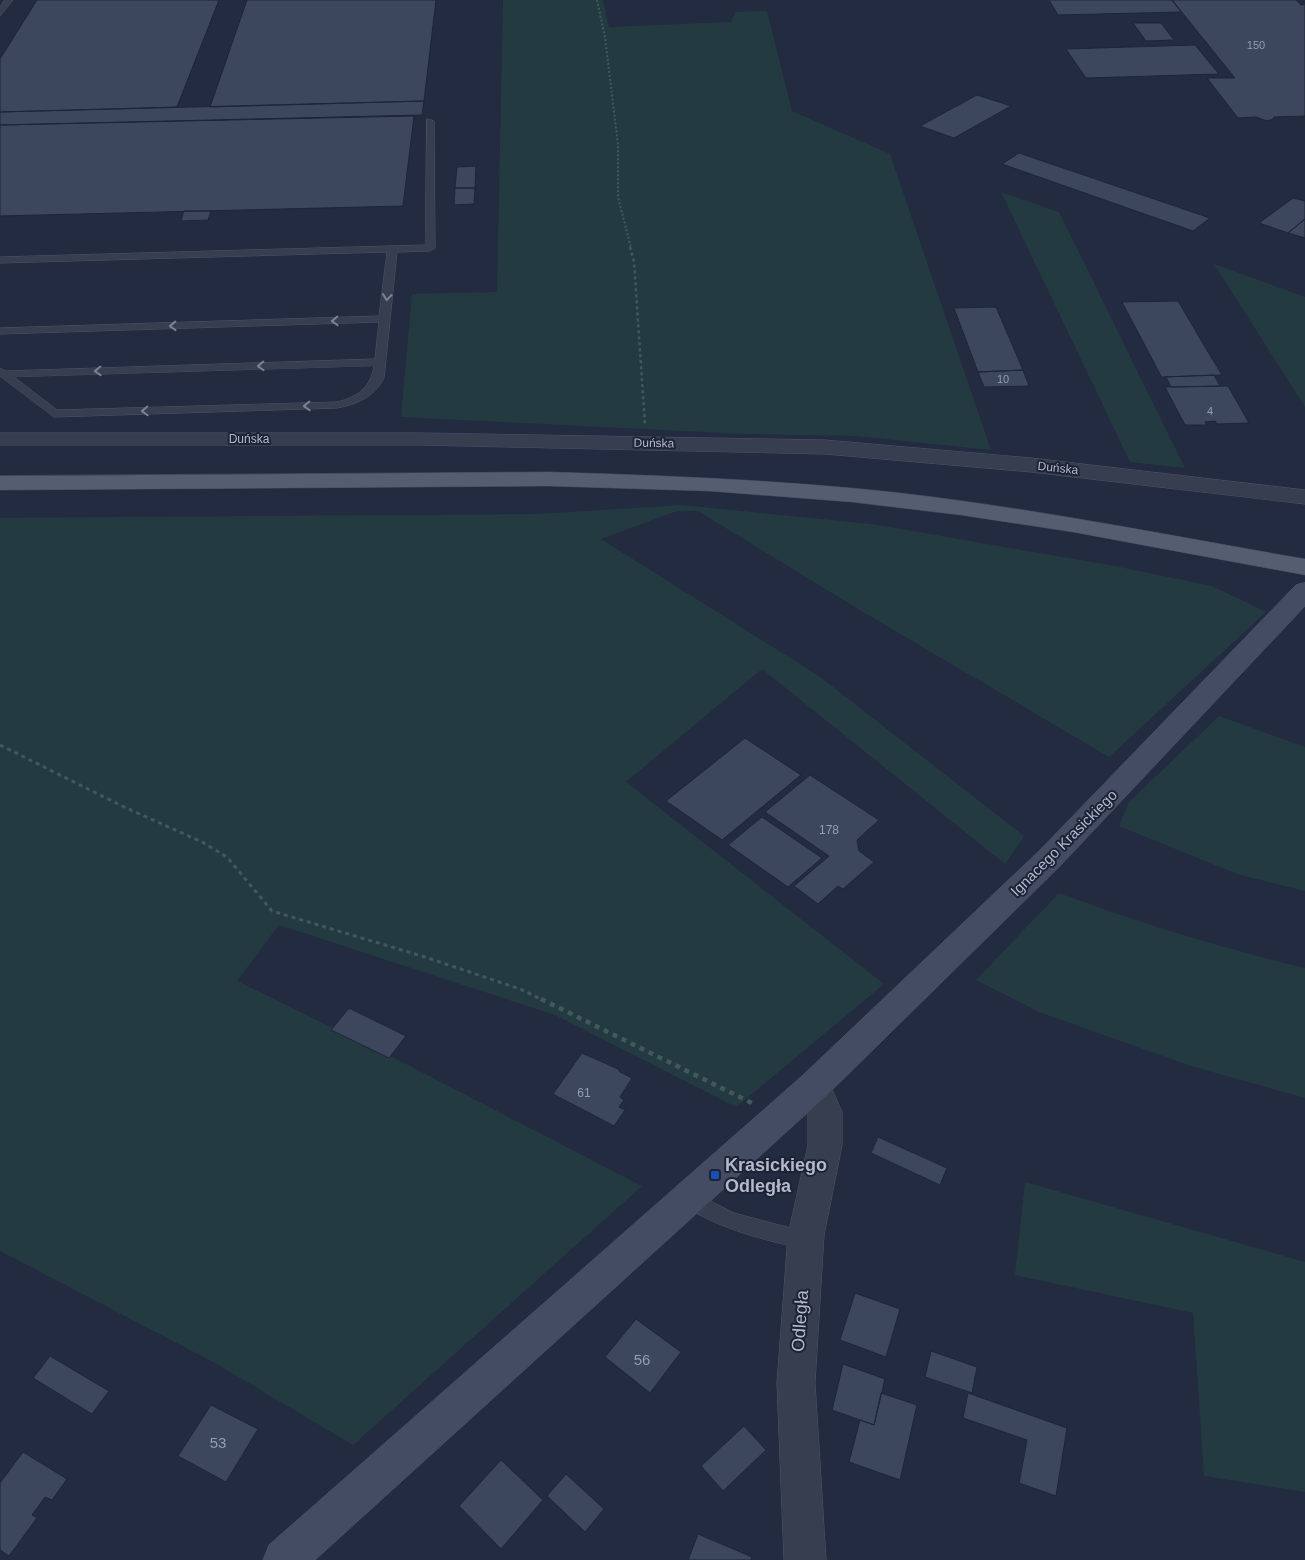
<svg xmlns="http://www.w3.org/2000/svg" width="1305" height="1560" viewBox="0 0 1305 1560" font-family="Arial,sans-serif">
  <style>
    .green { fill: #243a41 }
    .building { fill: #3c465d; stroke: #1e2537 }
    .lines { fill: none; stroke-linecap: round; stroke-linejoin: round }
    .lane-casing { stroke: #4f5668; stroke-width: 1 }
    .street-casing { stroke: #4f5668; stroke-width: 1 }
    .secondary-casing { stroke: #4f5668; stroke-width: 1 }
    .primary-casing { stroke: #404759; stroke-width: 1 }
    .path-far3 { stroke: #43575e; stroke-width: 2; stroke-dasharray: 2 2; stroke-linecap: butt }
    .path-far2 { stroke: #43575e; stroke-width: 2.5; stroke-dasharray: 3 3; stroke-linecap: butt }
    .path-far1 { stroke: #43575e; stroke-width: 3; stroke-dasharray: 4 4; stroke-linecap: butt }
    .path { stroke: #43575e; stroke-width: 4.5; stroke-dasharray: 5 5; stroke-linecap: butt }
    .lane { fill: #373e50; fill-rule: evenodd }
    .street { fill: #373e50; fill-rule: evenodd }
    .secondary { fill: #444c63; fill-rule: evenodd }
    .primary { fill: #555d70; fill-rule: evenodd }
    .oneway { stroke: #7b8294 }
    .transit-dot { fill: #1a4fb4; stroke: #1c2335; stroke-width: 2 }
    .labels { text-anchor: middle; stroke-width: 4; stroke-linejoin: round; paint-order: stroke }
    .far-number-label { font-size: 11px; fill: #959cb0 }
    .far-street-label { font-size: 12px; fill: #b3b9cb; stroke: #1c2335 }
    .number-label { font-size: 12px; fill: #959cb0 }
    .street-label { font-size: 15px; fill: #b3b9cb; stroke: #1c2335 }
    .near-number-label { font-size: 15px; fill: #959cb0 }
    .near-poi-label { font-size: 18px; font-weight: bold; fill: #b3b9cb; stroke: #1c2335; text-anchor: start }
    .near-street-label { font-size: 18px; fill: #b3b9cb; stroke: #1c2335 }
  </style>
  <rect width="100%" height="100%" fill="#222b40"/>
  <path class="green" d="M503,0h100l6,27 122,-5 4,-10 32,-1 25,100 98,43 101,296 -135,-14 -112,-2 -343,-17 11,-123 85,-2z
    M1001,192l58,20 126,256 -55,-6z
    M1214,264l91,33v110z
    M682,505l190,19 243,42 97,20 54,26 -157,145 -246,-145 -165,-101h-21l-76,28 218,137 205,160 -19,28 -243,-195 -136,113 258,202 -148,123 -181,-92 -276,-90 -42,56 171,84 234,121 -289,259 -138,-82 -215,-112v-733l537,-4z
    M1219,716l86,31v144l-68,-17 -118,-48 10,-24z
    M1059,893c83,31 160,54 246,75v130l-114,-32 -152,-54 -63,-32z
    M1025,1182l280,80v230l-101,-16 -11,-163 -178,-38z"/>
  <path class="building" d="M37,0h182l-42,107 -177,5v-53z
    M247,0h189l-12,101 -214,6z
    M1049,0h123l9,12 -123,3z
    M1172,0h124l5,5 4,-1v112l-31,1 -1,2 -6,2 -11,-4 -18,1 -31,-40h28z
    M1133,23h28l13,17 -28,1z
    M1195,45l24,29 -133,4 -20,-29z
    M977,95l34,11 -57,32 -34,-12z
    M424,101l-2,14 -422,10v-13z
    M414,116l-11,90 -403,10v-91z
    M1019,153l191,65 -17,13 -191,-67z
    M476,166l-1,22h-20l2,-21z
    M455,188h20l-1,16 -20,1z
    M1293,198l12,3v18l-17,14 -29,-10z
    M184,211h27l-3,9 -27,1z
    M1305,219v19l-17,-5z
    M1178,301l27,46 17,28 -63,2 2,-1 -39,-74z
    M996,307l27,63 -45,2 -24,-64z
    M1023,370l6,16 -45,1 -6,-15z
    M1214,375l6,11 -49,1 -5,-10z
    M1228,386l21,37 -32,1 -2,-3 -10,1 2,3h-22l-20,-38z
    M745,738l56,37 -79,65 -56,-39z
    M810,775l69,45 -22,20 2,11 15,11 -31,27 -5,-3 -20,18 -24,-18 35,-30 -64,-44z
    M762,817l60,41 -34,29 -60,-42z
    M349,1008l57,28 -17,22 -58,-28z
    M582,1053l36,16 2,3 12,6 -12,19 4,3 -5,7 6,3 -11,16 -61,-32z
    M878,1137l69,31 -7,17 -69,-32z
    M855,1293l45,16 -14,48 -46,-17z
    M636,1319l45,33 -31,41 -45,-36z
    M931,1351l46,16 -5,26 -47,-16z
    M50,1356l59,35 -17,23 -59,-36z
    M843,1364l42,15 -11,46 -42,-15z
    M881,1393l36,12 -17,75 -51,-18 11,-42 14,5z
    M968,1393l99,35 -11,68 -37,-13 8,-43 -64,-22z
    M211,1405l47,24 -32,53 -48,-26z
    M744,1426l22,24 -43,41 -22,-25z
    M23,1452l44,27 -15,21 -7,-3 -13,18 5,3 -28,38 -9,-6v-67z
    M501,1460l42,40 -42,49 -42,-43z
    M566,1474l38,35 -19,23 -38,-36z
    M698,1534l54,23 -1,3h-63z"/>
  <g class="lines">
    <g class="lane-casing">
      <path id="lane" d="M5,0h8l-13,16v-8z
        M427,119l7,2 1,127 -5,3 -33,1 -13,126c-10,19 -26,26 -47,30l-283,9 -54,-41v-8l6,3 369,-12 4,-37 -379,12v-6l379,-12 8,-64 -387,11v-6l425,-12zM374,366c-3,21 -16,31 -37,36l-280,8 -43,-33z
        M689,1190l45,23 79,21 3,6 -3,6 -7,3c-44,-9 -85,-20 -124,-44l-2,-6 2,-6z"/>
    </g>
    <g class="street-casing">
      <path id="street" d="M0,433h420l405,7 206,18 274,32v14l-274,-32 -206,-18 -405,-9h-420z
        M814,1072l12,4 16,36v33l-18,90 -9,148 11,177h-42l-7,-177 11,-148 20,-90v-33l-10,-26 4,-10z"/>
    </g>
    <g class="secondary-casing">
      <path id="secondary" d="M1305,583v23l-245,260 -234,230 -511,464h-52l6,-15 533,-469 238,-226 256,-265z"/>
    </g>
    <g class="primary-casing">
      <path id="primary" d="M549,472c101,3 202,7 302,16 153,14 303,45 454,71v16l-232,-43 -112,-17 -109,-13 -143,-11 -160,-5 -549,4v-14z"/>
    </g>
    <path class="path-far3" d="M597,0l8,37 13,108v52l13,51"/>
    <path class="path-far2" d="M630,247l4,15 11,163"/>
    <path class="path-far1" d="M0,745l122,61 80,36 25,15 45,54 153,46 95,32 23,11"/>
    <path class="path" d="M541,999l211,104"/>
    <use href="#lane" class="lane"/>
    <use href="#street" class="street"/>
    <use href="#secondary" class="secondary"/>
    <use href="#primary" class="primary"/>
  </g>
  <defs><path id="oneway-chevron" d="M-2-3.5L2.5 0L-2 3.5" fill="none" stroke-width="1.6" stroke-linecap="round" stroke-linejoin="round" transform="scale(1.25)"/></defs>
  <g class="oneway">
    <use href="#oneway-chevron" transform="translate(387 297) rotate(96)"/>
    <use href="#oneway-chevron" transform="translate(335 321) rotate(178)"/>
    <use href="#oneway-chevron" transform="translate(173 326) rotate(178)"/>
    <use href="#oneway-chevron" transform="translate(261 366) rotate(178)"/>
    <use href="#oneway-chevron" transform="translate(98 371) rotate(178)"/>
    <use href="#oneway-chevron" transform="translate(307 406) rotate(178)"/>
    <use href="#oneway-chevron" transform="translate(145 411) rotate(178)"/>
  </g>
  <rect class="transit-dot" x="710" y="1170" width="10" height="10" rx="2.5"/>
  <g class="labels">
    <g class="far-number-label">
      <text x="1256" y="49">150</text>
      <text x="1003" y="383">10</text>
      <text x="1210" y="415">4</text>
    </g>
    <g class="far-street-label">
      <text x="249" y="443">Duńska</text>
      <text transform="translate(654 443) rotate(1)" y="4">Duńska</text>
      <text transform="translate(1058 468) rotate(6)" y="4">Duńska</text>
    </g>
    <g class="number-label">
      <text x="829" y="834">178</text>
      <text x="584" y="1097">61</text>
    </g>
    <g class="street-label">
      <text transform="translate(1064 843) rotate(-45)" y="5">Ignacego Krasickiego</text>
    </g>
    <g class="near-number-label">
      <text x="642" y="1365">56</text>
      <text x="218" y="1448">53</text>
    </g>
    <g class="near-poi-label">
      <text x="725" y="1171">Krasickiego<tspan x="725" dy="21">Odległa</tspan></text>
    </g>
    <g class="near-street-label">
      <text transform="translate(800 1321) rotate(-86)" y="6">Odległa</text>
    </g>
  </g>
</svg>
